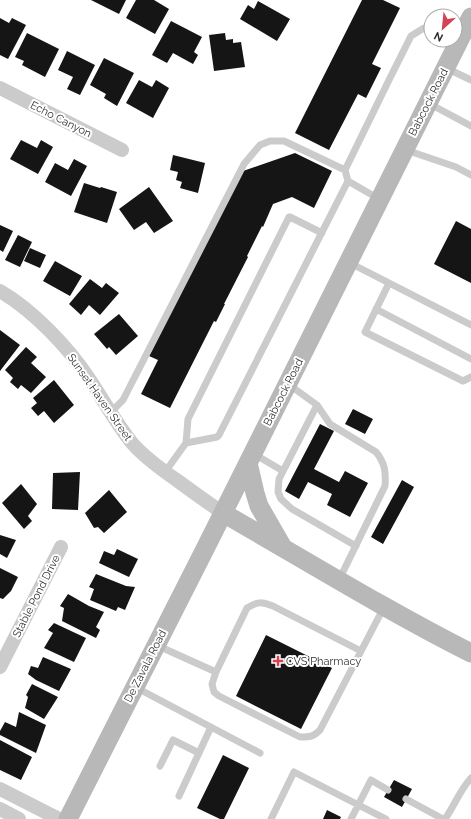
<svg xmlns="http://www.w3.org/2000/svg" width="471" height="819" viewBox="0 0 471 819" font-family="Raleway,sans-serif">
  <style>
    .building { fill: #151515 }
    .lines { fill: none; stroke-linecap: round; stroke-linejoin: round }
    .service { stroke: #cbcbcb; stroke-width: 7 }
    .minor { stroke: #cbcbcb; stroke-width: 14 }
    .secondary { stroke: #b8b8b8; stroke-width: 19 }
    .poi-dot { fill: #d34355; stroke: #fff; stroke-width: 1.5 }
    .labels { text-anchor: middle; stroke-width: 4; stroke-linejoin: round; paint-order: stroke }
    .street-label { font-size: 11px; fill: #2e2e2e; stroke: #fff }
    .poi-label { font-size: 11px; fill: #2e2e2e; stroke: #fff; text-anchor: start }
  </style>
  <rect width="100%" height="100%" fill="#fff"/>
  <path class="building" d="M91,0h35l-7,14z
    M136,0h18l15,9 -14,25 -29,-16z
    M362,0h21l17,8 -28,56 9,4 -15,30 -8,-4 -29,56 -34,-17z
    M258,1l32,18 -13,22 -37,-22 8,-14 6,4z
    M0,18l9,5 3,-5 14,7 -18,34 -8,-4z
    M171,21l31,16 -8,15 4,3 -5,9 -20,-11 -6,10 -15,-8z
    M27,33l32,16 -14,28 -23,-12 2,-4 -9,-4z
    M225,33l1,7 7,-1v4l8,-1 4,25 -31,4 -5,-36z
    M67,51l28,14 -15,30 -13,-6 6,-12 -15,-7z
    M104,58l30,15 -17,33 -13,-8 2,-4 -16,-9z
    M139,80l13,7 4,-7 13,8 -16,30 -27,-15z
    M21,140l16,8 4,-8 12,7 -15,27 -28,-15z
    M295,153l37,18 -18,37 -22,-11 -19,7 -10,23 -1,-1 -15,30 1,1 -24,47h1l-9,18 -2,-1 -44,87 -29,-14 17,-34 -9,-4 94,-185z
    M173,155l32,8 -7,30 -18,-5 2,-6 -6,-2 2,-8 -8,-2z
    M74,159l13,7 -16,30 -26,-14 10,-19 13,7z
    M84,183l16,5 1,-1 16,5 -10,31 -33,-11z
    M149,187l24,34 -19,12 -8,-11 -12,8 -15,-21z
    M456,221l15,8v54l-37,-19z
    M0,225l13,6 -10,21 -3,-2z
    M18,235l14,7 -12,25 -15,-7z
    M30,248l16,7 -6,13 -16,-7z
    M55,261l27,15 -12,20 -27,-15z
    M90,279l12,9 4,-5 13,10 -19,22 -11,-10 -8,10 -12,-11z
    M119,314l19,22 -22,19 -7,-8 -2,2 -13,-15z
    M0,330l20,15 -20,26z
    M26,347l11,10 -6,6 15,14 -15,16 -10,-8 -3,4 -8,-7 3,-4 -8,-8z
    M54,380l20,25 -20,18 -10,-12 -6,5 -7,-8 6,-5 -4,-5z
    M353,409l20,10 -8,15 -20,-10z
    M320,424l14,7 -20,38 25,13 6,-11 23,12 -18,34 -23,-12 5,-11 -24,-12 -9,17 -14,-8z
    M80,472l-2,38 -26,-1 1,-36z
    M402,480l12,7 -31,57 -12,-7z
    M21,484l16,20 -9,12 4,5 -8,8 -22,-26z
    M109,490l18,22 -23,21 -6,-6 -4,1 -9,-15z
    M0,535l16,5 -9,18 -7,-4z
    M117,549l21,10 -9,18 -30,-14 5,-12 10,4z
    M0,568l18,9 -7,14 -8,8 -3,-1z
    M96,574l30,12 9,1 -10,23 -7,-3 -2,4 -26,-11 4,-11 -5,-2z
    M68,594l21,12 15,6 -8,15 4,3 -4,8 -34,-17 2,-13 -4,-2z
    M54,623l32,15 -12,24 -30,-14 9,-15 -5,-3z
    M266,635l66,33 -31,61 -65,-33z
    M43,657l28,12 -12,22 -23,-11 -8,-6 3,-8 7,2z
    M32,684l26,13 -14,22 -19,-11 3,-11 -2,-2z
    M19,712l27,13 -10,28 -36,-18v-4l5,-9 11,5z
    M0,740l32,17 -11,23 -21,-10z
    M223,755l26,13 -25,51h-4l-23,-11z
    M394,780l18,9 -10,18 -18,-10z
    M327,810l14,7 -1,2h-17z"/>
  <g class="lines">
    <path class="service" d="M446,68l25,12
      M428,103l43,23
      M406,150l50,17 15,8
      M379,199l-31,-18 -3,-11 44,-90 22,-44 13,-8 7,2
      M348,262l123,63
      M389,283l-24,49 98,49 8,-4
      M376,309l95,50
      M288,384l29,21 13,19 46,28c9,11 10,20 9,34l-46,94
      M317,405l-38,74 -1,13 3,7 11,10 64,37
      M110,413l13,-13 121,-236 16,-19 10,-4h14l61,29
      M186,443l2,-24 101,-202h1l32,16
      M254,454l29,17
      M165,472l21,-29 31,-6 2,-2 129,-254
      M156,645l60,27
      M361,651l-88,-45c-11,-4 -15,-5 -26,2l-31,64 -4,12 2,8 5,4 81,41c10,0 13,0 20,-7l64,-123
      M135,687l125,66
      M160,766l13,-26 26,13
      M179,796l32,-69
      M406,799l37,20
      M271,819l23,-47 92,47
      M351,819l20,-39 17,10
      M445,819c10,-14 14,-28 26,-41"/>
    <path class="minor" d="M0,88l122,62
      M0,291c33,19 69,57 90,89 14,21 26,43 42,63 13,15 30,27 46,38 15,11 30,22 45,32
      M0,667l61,-120
      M0,789l59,30
      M0,809l19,10"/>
    <path class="secondary" d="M248,463l7,30 4,13 23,40
      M223,513c82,47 163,97 248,140
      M68,819l137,-270 266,-532"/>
  </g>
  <path class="poi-dot" d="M276 655h4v4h4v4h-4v4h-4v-4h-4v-4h4z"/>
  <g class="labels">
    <g class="street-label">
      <text transform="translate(428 102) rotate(-63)" y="4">Babcock Road</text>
      <text transform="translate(61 119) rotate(27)" y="4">Echo Canyon</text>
      <text transform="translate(283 392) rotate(-63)" y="4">Babcock Road</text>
      <text transform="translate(100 397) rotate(55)" y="4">Sunset Haven Street</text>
      <text transform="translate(36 596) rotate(-63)" y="4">Stable Pond Drive</text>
      <text transform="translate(145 666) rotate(-63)" y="4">De Zavala Road</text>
    </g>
    <g class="poi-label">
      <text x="286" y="665">CVS Pharmacy</text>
    </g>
  </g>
  <g transform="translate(443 28) rotate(207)"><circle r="19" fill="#ffffff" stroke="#ababab"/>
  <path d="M0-3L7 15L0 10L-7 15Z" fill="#d34355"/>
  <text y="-6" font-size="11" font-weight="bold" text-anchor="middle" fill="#2e2e2e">N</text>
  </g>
</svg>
